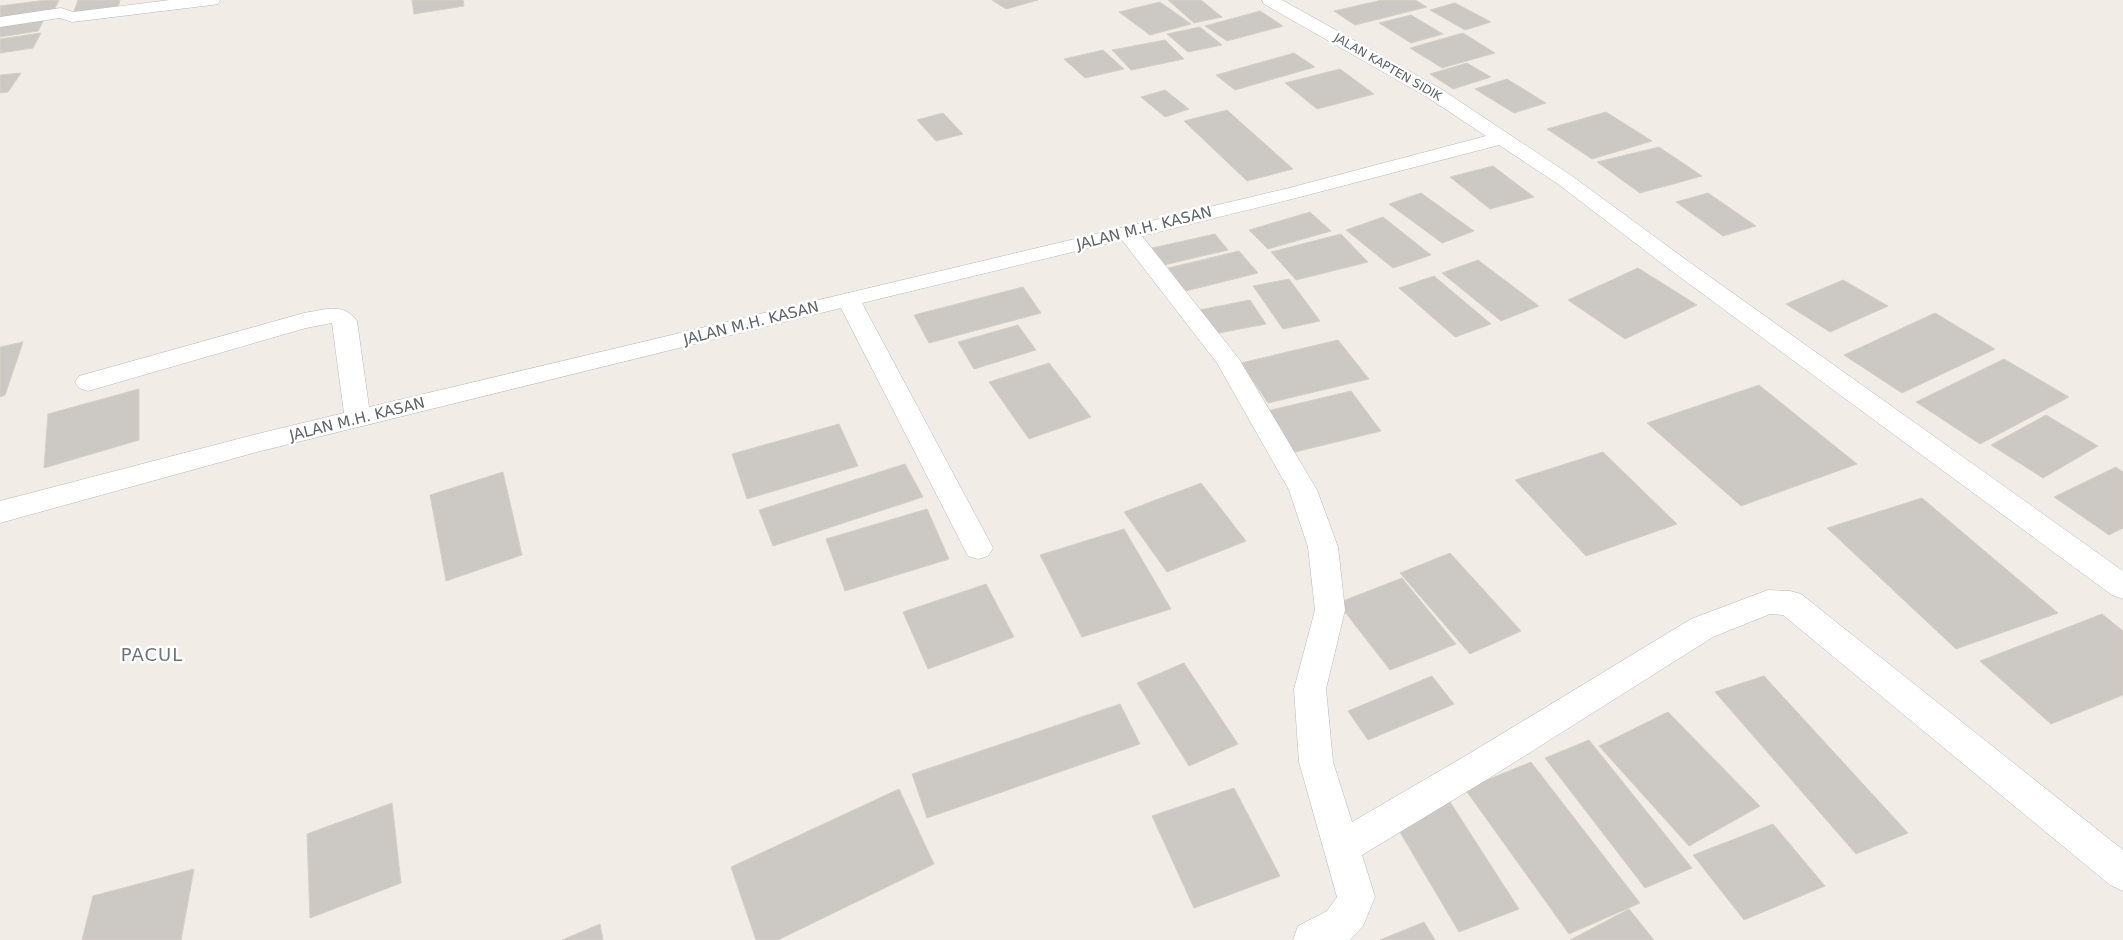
<svg xmlns="http://www.w3.org/2000/svg" width="2123" height="940" viewBox="0 0 2123 940" font-family="'DejaVu Sans',sans-serif">
  <style>
    .building { fill: #ccc8c3; stroke: #d7cfc3 }
    .lines { fill: none; stroke-linecap: round; stroke-linejoin: round }
    .minor-casing { stroke: #b6babe; stroke-width: 1 }
    .minor { fill: #fff; fill-rule: evenodd }
    .labels { text-anchor: middle; stroke-width: 5; stroke-linejoin: round; paint-order: stroke }
    .far-street-label { font-size: 12px; fill: #5d6368; stroke: #fff }
    .street-label { font-size: 15px; fill: #5d6368; stroke: #fff }
    .quarter-label { font-size: 18px; letter-spacing: 1px; fill: #6e757a; stroke: #fff }
  </style>
  <rect width="100%" height="100%" fill="#f1ede6"/>
  <path class="building" d="M46,0h13l-6,12 -53,7v-13z
    M78,0h42l-2,8 -45,6z
    M412,0h51l1,6 -50,8z
    M992,0h46l-32,9z
    M1168,0h33l21,17 -28,6z
    M1382,0h33l12,7 -72,18 -21,-14z
    M1160,2l31,22 -41,11 -31,-23z
    M1455,3l36,19 -26,8 -35,-20z
    M1260,11l23,15 -56,15 -22,-15z
    M47,14l-9,17 -38,6v-17z
    M1411,15l32,19 -32,9 -32,-20z
    M1200,27l22,18 -34,7 -21,-18z
    M41,33l-8,15 -33,5v-14z
    M1463,33l32,20 -53,15 -32,-20z
    M1165,40l19,19 -53,11 -19,-20z
    M1103,50l21,19 -39,9 -21,-19z
    M1294,53l21,14 -80,23 -19,-15z
    M1467,63l24,14 -38,12 -23,-15z
    M1340,69l34,25 -57,15 -32,-26z
    M21,73l-13,19 -8,1v-18z
    M1507,79l39,24 -32,10 -39,-24z
    M1165,90l24,19 -24,8 -24,-20z
    M1227,110l66,59 -46,12 -63,-60z
    M1606,112l46,29 -60,18 -45,-30z
    M943,113l20,21 -27,7 -19,-21z
    M1659,147l43,29 -62,17 -43,-31z
    M1493,166l41,31 -44,12 -40,-32z
    M1421,193l53,38 -32,12 -53,-39z
    M1708,193l48,33 -33,10 -47,-34z
    M1310,212l21,19 -63,18 -19,-19z
    M1383,217l48,38 -38,13 -47,-38z
    M1215,234l13,16 -64,15 -12,-17z
    M1341,234l27,28 -72,18 -25,-28z
    M1239,251l19,22 -72,18 -18,-23z
    M1478,260l61,46 -38,15 -59,-48z
    M1638,268l59,37 -72,34 -57,-39z
    M1434,276l57,48 -36,13 -56,-49z
    M1289,279l31,42 -37,8 -30,-43z
    M1843,280l45,26 -58,26 -44,-28z
    M1023,287l18,26 -112,30 -15,-28z
    M1250,300l16,24 -52,10 -15,-24z
    M1935,313l60,36 -93,44 -58,-38z
    M1018,325l18,25 -62,19 -16,-27z
    M1338,340l31,39 -101,24 -27,-40z
    M23,342l-18,53 -5,2v-50z
    M2004,359l65,38 -89,47 -64,-42z
    M1049,363l42,54 -62,22 -40,-57z
    M1759,385l98,79 -116,42 -94,-83z
    M139,389v51l-95,28 4,-54z
    M1351,391l30,40 -90,22 -28,-41z
    M2046,415l52,31 -55,32 -52,-33z
    M839,424l19,42 -111,33 -15,-45z
    M1603,452l74,72 -91,32 -71,-76z
    M905,464l18,33 -150,49 -14,-36z
    M2116,467l7,5v56l-14,7 -55,-38z
    M503,472l19,83 -76,26 -16,-86z
    M1201,483l45,58 -79,31 -43,-60z
    M1922,498l136,115 -102,36 -129,-121z
    M927,509l22,50 -104,32 -19,-52z
    M1124,529l47,80 -89,28 -42,-82z
    M1450,553l71,78 -51,23 -70,-81z
    M1402,578l54,66 -66,26 -52,-67z
    M986,584l28,53 -86,32 -25,-57z
    M2102,614l21,17v64l-72,29 -71,-63z
    M1184,663l54,81 -49,22 -52,-83z
    M1432,676l22,28 -86,36 -20,-29z
    M1764,676l144,157 -52,21 -141,-162z
    M1120,704l20,40 -213,74 -15,-44z
    M1668,712l92,94 -71,40 -90,-100z
    M1589,740l103,128 -47,20 -100,-130z
    M1531,762l109,141 -71,31 -104,-145z
    M1234,788l46,88 -86,32 -42,-92z
    M899,789l35,75 -156,76h-22l-25,-73z
    M1450,802l69,107 -60,23 -65,-110z
    M392,803l9,80 -91,35 -3,-84z
    M1773,824l52,62 -81,34 -51,-65z
    M194,869l-13,71h-99l11,-44z
    M1629,909l25,31h-84z
    M1424,922l11,18h-55z
    M600,924l3,16h-41z"/>
  <g class="lines">
    <g class="minor-casing">
      <path id="minor" d="M170,0h50l-2,4 -6,1 -140,17 -12,-4 -60,9v-10l61,-9 12,4z
        M1262,0h20l159,89 131,87 113,83 438,312v28l-11,-4 -443,-326 -111,-85 -59,-39 -199,52 -158,39 97,123 78,131 21,57 7,63 -19,79 7,73 19,60 115,-67 224,-136 77,-29 22,1 11,3 322,256v41l-13,-6 -327,-270 -13,-1 -57,23 -222,140 -129,78 13,42 -12,29 -13,14h-57l5,-14 29,-15 10,-14 -38,-135 -5,-73 21,-79 -7,-63 -19,-57 -72,-127 -95,-123 -260,63 131,245 -5,8 -10,3 -10,-3 -127,-248 -584,144 -257,71v-22l257,-67 87,-21 -12,-90 -26,5 -218,63 -9,-3 -4,-6 4,-6 225,-63c19,-3 40,-11 53,8l12,86 920,-219 197,-52 -59,-39 -163,-93z"/>
    </g>
    <use href="#minor" class="minor"/>
  </g>
  <g class="labels">
    <g class="far-street-label">
      <text transform="translate(1388 67) rotate(30)" y="4">JALAN KAPTEN SIDIK</text>
    </g>
    <g class="street-label">
      <text transform="translate(1144 228) rotate(-14)" y="5">JALAN M.H. KASAN</text>
      <text transform="translate(751 323) rotate(-14)" y="5">JALAN M.H. KASAN</text>
      <text transform="translate(357 419) rotate(-14)" y="5">JALAN M.H. KASAN</text>
    </g>
    <g class="quarter-label">
      <text x="152" y="661">PACUL</text>
    </g>
  </g>
</svg>
